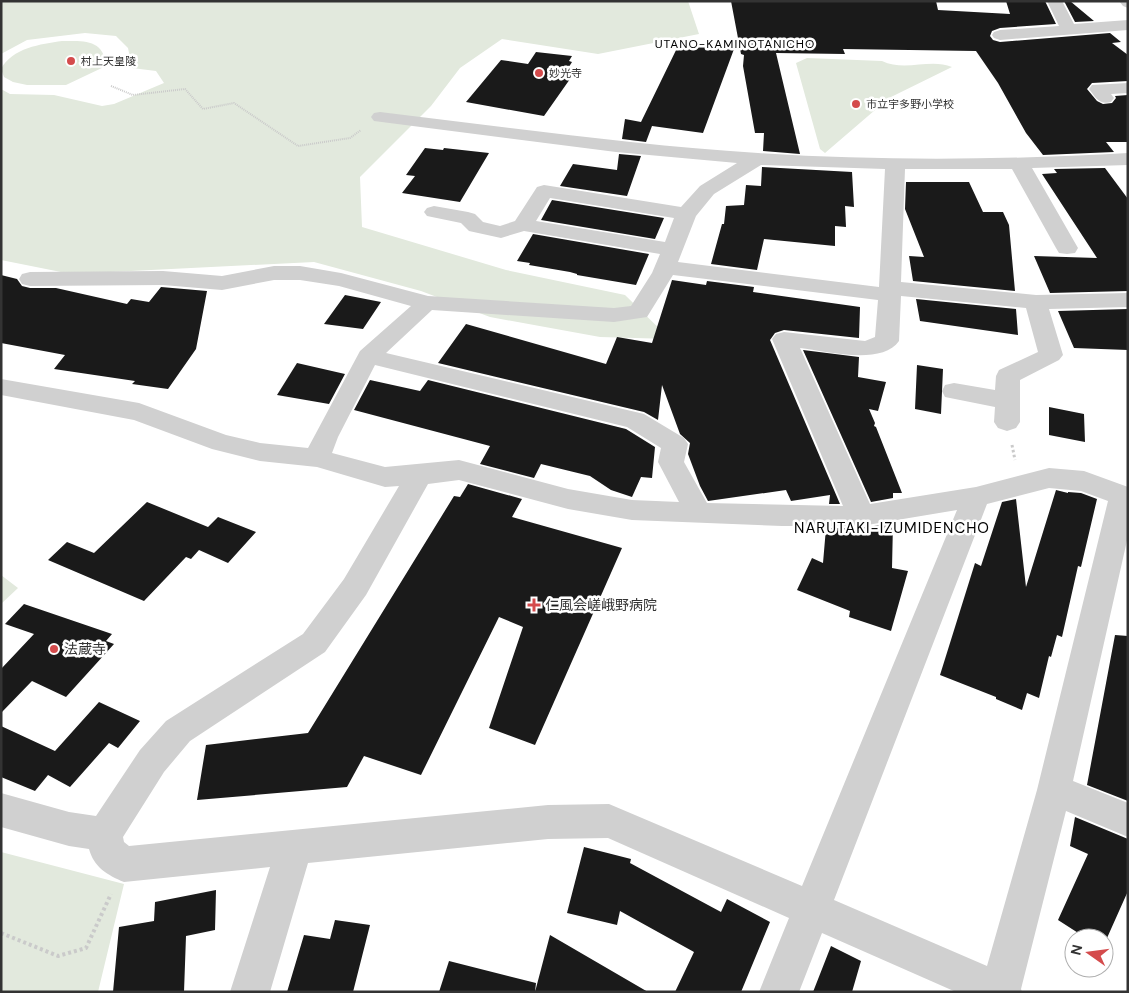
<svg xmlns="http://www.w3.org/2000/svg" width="1129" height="993" viewBox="0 0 1129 993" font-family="'DM Sans','Noto Sans JP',sans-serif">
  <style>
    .green { fill: #e2e9dd }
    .building { fill: #1a1a1a }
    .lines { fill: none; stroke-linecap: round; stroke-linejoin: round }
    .path-far2 { stroke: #cacaca; stroke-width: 2; stroke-dasharray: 1 1; stroke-linecap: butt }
    .path-far1 { stroke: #cacaca; stroke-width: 3; stroke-dasharray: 2.5 2.5; stroke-linecap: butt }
    .path { stroke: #cacaca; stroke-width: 4; stroke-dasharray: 3 3; stroke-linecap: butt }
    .minor { fill: #d0d0d0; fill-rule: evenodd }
    .poi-dot { fill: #d44b4c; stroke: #fff; stroke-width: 2 }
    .labels { text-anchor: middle; stroke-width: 5; stroke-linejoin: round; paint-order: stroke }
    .far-poi-label { font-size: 11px; fill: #333; stroke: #fff; text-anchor: start }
    .far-neighbourhood-label { font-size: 12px; letter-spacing: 1px; fill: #000; stroke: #fff }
    .poi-label { font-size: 14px; fill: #333; stroke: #fff; text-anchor: start }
    .neighbourhood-label { font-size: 15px; letter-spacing: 1px; fill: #000; stroke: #fff }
  </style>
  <rect width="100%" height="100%" fill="#fff"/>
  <path class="green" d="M1,1h687l11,33 -101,20 -96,-15 -42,29 -29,38 -71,71 2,50 144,43 119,25 45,44 -70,-2 -110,-20 -69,-26 -107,-29 -243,12 -70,-14v-171l9,5 44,1 48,11 12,-2 50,-21 -8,-12 -24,-3 -4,-20 -12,-12 -31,-3 -58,7 -26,14z
    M62,41c22,0 42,-2 44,25l-40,19h-39l-14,-3 -9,-5 -3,-8c11,-21 40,-25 61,-28z
    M807,58l75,3c23,11 48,-3 70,6l-63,31 -64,55 -5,-4 -24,-86z
    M1,575l17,13 -17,16z
    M1,852l123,32 -26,108h-97z"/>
  <path class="building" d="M731,1h205l2,9 72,4 -4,-13h39l11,23 -56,4 -8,3 -2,5 3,4 7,2 110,-9 11,9 -9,1 16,12v26l-36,2 -5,6 10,12 6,3 9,-1 4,-5 -1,-2 13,-1v47h-22l8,10 -71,3 -17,-22 -28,-50 -22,-32 -133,-2 2,5 -69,-1 24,101 -37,-3 1,-18h-9l-12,-67 1,-11 -3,-1z
    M1064,1h6l24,20 -19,1z
    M679,44l55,5 -31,84 -51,-7 -6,16 -24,-3 3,-20 16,3z
    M536,52l36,4 -3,5 3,1 -10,16 8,1 -26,37 -78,-14 35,-42 27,4z
    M425,148l18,2 1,-2 45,5 -29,49 -58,-9 13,-17 -9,-1z
    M619,154l22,2 -14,40 -67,-10 13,-22 44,6z
    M762,167l90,5 2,35 -9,-1 1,21 -11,-1v20l-71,-7 -7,31 -46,-6 11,-40h2l2,-18 18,-1 2,-20 15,1z
    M1105,168l23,31v92l-78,2 -16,-37 63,2 -55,-84 15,-1 -3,-4z
    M906,182h63l14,30h20l6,13 6,66 -102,-10 -4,-25 15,1 -19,-48z
    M552,200l112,18 -9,21 -114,-19z
    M533,234l116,20 -13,31 -59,-10v-1l-7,-2 -41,-7 1,-2 -13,-2z
    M1,275l16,4 5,7 8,2h26l71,16 4,-5 18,3 12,-15 46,4 -11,58 -28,40 -36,-5 3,-3 -81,-12 11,-14 -64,-12z
    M672,280l34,5 1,-4 47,6 -1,5 107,15 -1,31 -75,-8 -9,3 -5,7 70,164h-11l1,-9 -39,6 -5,-11 -78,11 -8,-15 -12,-32 2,-11 -10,-9 -18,-49 -4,35 -14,-8 -206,-49 28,-39 140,40 11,-27 35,6z
    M345,295l36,7 -18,27 -39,-5z
    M916,299l100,10 2,26 -98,-14z
    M1128,309v41l-54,-2 -16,-37z
    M803,350l56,7 -1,20 28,5 -8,29 -9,-2 6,14 -1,3 2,1 26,66h-9v5l-22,4z
    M297,363l48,11 -16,30 -52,-9z
    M917,365l26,4 -2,45 -26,-5z
    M370,380l50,11 8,-11 198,49 29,18 -3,31 -11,-1 -9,20 -21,-7 -21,-14 -49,-12 -7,14 -54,-14 10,-18 -136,-36z
    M1049,407l35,7 1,28 -36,-7z
    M468,484l54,15 -10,18 110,31 -87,197 -46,-17 34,-101 -24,-10 -78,158 -57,-19 -17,31 -150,13 9,-55 102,-12 146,-237 6,1z
    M1056,490l12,3v-1l13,1 16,6 -16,68 -3,-1 -16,71 -5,-2 -6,22 -2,-1 -10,42 -12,-5 -5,17 -26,-11v-2l-56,-22 35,-112 6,3 21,-64 14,-3 10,88z
    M147,502l61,25 10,-10 38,15 -28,31 -29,-13 -8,9 -5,-2 -42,44 -96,-41 19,-18 27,11z
    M893,523l-1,45 16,3 -17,60 -42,-14 1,-6 -53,-21 15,-32 11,5 3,-35h35z
    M24,604l88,30 -6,7 8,3 -48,53 -34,-16 -31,32v-44l33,-35 -29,-10z
    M1115,635l13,1v165l-41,-16z
    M99,702l41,19 -22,27 -9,-5 -39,44 -22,-12 -13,16 -34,-14v-51l54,25z
    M1075,817l53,22v52l-21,47h-21l-28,-18 30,-66 -18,-8z
    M584,847l47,12 -1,4 91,49 6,-13 43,23 -29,70h-66l19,-40 -74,-41 -3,14 -50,-12z
    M216,890l-1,40 -29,6 -2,56h-71l6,-65 35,-6 1,-19z
    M335,920l35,5 -17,67h-66l17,-57 26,4z
    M550,935l98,57h-113z
    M831,946l30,15 -9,31h-39z
    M449,961l87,22 -1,9h-96z"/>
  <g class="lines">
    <path class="path-far2" d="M111,86l22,9 52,-6 18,20 31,-6 64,43 52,-8 11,-8"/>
    <path class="path-far1" d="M1012,445l3,15"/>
    <path class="path" d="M1,933l57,23 28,-8 25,-54"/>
    <path class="minor" d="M1047,1h15l12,23 54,-4v10l-128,10 -6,-2 -2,-3 2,-3 6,-2 59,-4z
      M1119,1h9v7l-5,-2z
      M1128,83v10l-17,1 3,4 -3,4c-12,3 -15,-4 -22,-13l3,-4z
      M380,112c126,15 252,33 378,41 121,8 249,7 370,0v12l-96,3 46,80 -3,5 -8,1 -8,-1 -3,-5 -44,-79h-107l-4,113 135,13 92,-2v14l-79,2 14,46 -4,5 -39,20v42l-4,6 -9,3 -9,-3 -4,-6 1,-15 -50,-10 -3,-6 3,-6 9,-2 41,7 1,-14 3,-6 39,-18 -12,-44 -125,-12 -2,45c-17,25 -74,10 -99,7l70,156 106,-17 73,-19 35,3 44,16v49l-55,245 55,22v34l-62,-26 -45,178 1,3h-66l-134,-59 -23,59h-40l30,-74 -181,-80 -60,1 -240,24 -38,129h-40l40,-125 -146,15c-17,-7 -30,-15 -35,-33l-20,-3 -68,-19v-34l68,19 27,4 44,-66 26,-29 137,-87 41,-55 55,-93 -14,1 -68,-20 -57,-6 -48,-12 -78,-29 -133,-25v-16l138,24 87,32 34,8 48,5 52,-97 51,-45 -72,-20 -39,-6h-26l-52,10 -59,-5 -133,1 -8,-2 -3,-5 3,-5 8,-2 133,-1 59,5 52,-10h26l41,7 87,23 186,12 17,-2 21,-33 8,-19 -136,-23 -23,7 -32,-7 -8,-8 -34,-7 -3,-4 3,-4 7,-2 34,6 7,2 8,8 17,4 15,-5 22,-34 7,-2 137,22 19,-21 37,-23 -121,-11 -242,-31 -3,-4 3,-4zM761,165l124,4 -6,118 -201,-25 18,-46 18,-22zM550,198l124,20 -9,24 -129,-21zM673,275l205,25 -3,37 -10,4 -81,-9 -8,2 -4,5 71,167 -136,-3 -23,-41 4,-18 -4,-6 -40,-24 -258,-61 46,-43 182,12 33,-5zM375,365l252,62 34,21 -3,14 21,40 -47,-2 -64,-11 -109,-29 -74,7 -53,-14 6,-16zM459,480l109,29 64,11 150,6h79l96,-16 -155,376 -193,-82 -61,1 -419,41 -5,-4 -1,-5 41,-65 26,-31 135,-89 41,-57 62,-111zM1049,488l32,3 27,10 -71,289 -50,176 -153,-66 153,-396z"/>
  </g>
  <g class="poi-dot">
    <circle cx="71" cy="61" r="5"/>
    <circle cx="539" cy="73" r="5"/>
    <circle cx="856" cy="104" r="5"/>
    <path d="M531.5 597.5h5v5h5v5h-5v5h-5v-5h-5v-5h5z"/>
    <circle cx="54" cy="649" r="5"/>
  </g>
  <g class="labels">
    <g class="far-poi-label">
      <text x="81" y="65">村上天皇陵</text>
      <text x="549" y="77">妙光寺</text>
      <text x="866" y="108">市立宇多野小学校</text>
    </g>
    <g class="far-neighbourhood-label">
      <text x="735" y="48">UTANO-KAMINOTANICHO</text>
    </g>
    <g class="poi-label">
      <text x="545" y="610">仁風会嵯峨野病院</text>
      <text x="64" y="654">法蔵寺</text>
    </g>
    <g class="neighbourhood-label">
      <text x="892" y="533">NARUTAKI-IZUMIDENCHO</text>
    </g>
  </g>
  <rect width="1129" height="993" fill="none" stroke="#333333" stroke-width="5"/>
  <g transform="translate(1089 953) rotate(284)"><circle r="24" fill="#ffffff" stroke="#adadad"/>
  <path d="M0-4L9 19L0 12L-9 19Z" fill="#d44b4c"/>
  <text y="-8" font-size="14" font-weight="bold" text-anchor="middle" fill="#333333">N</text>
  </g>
</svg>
